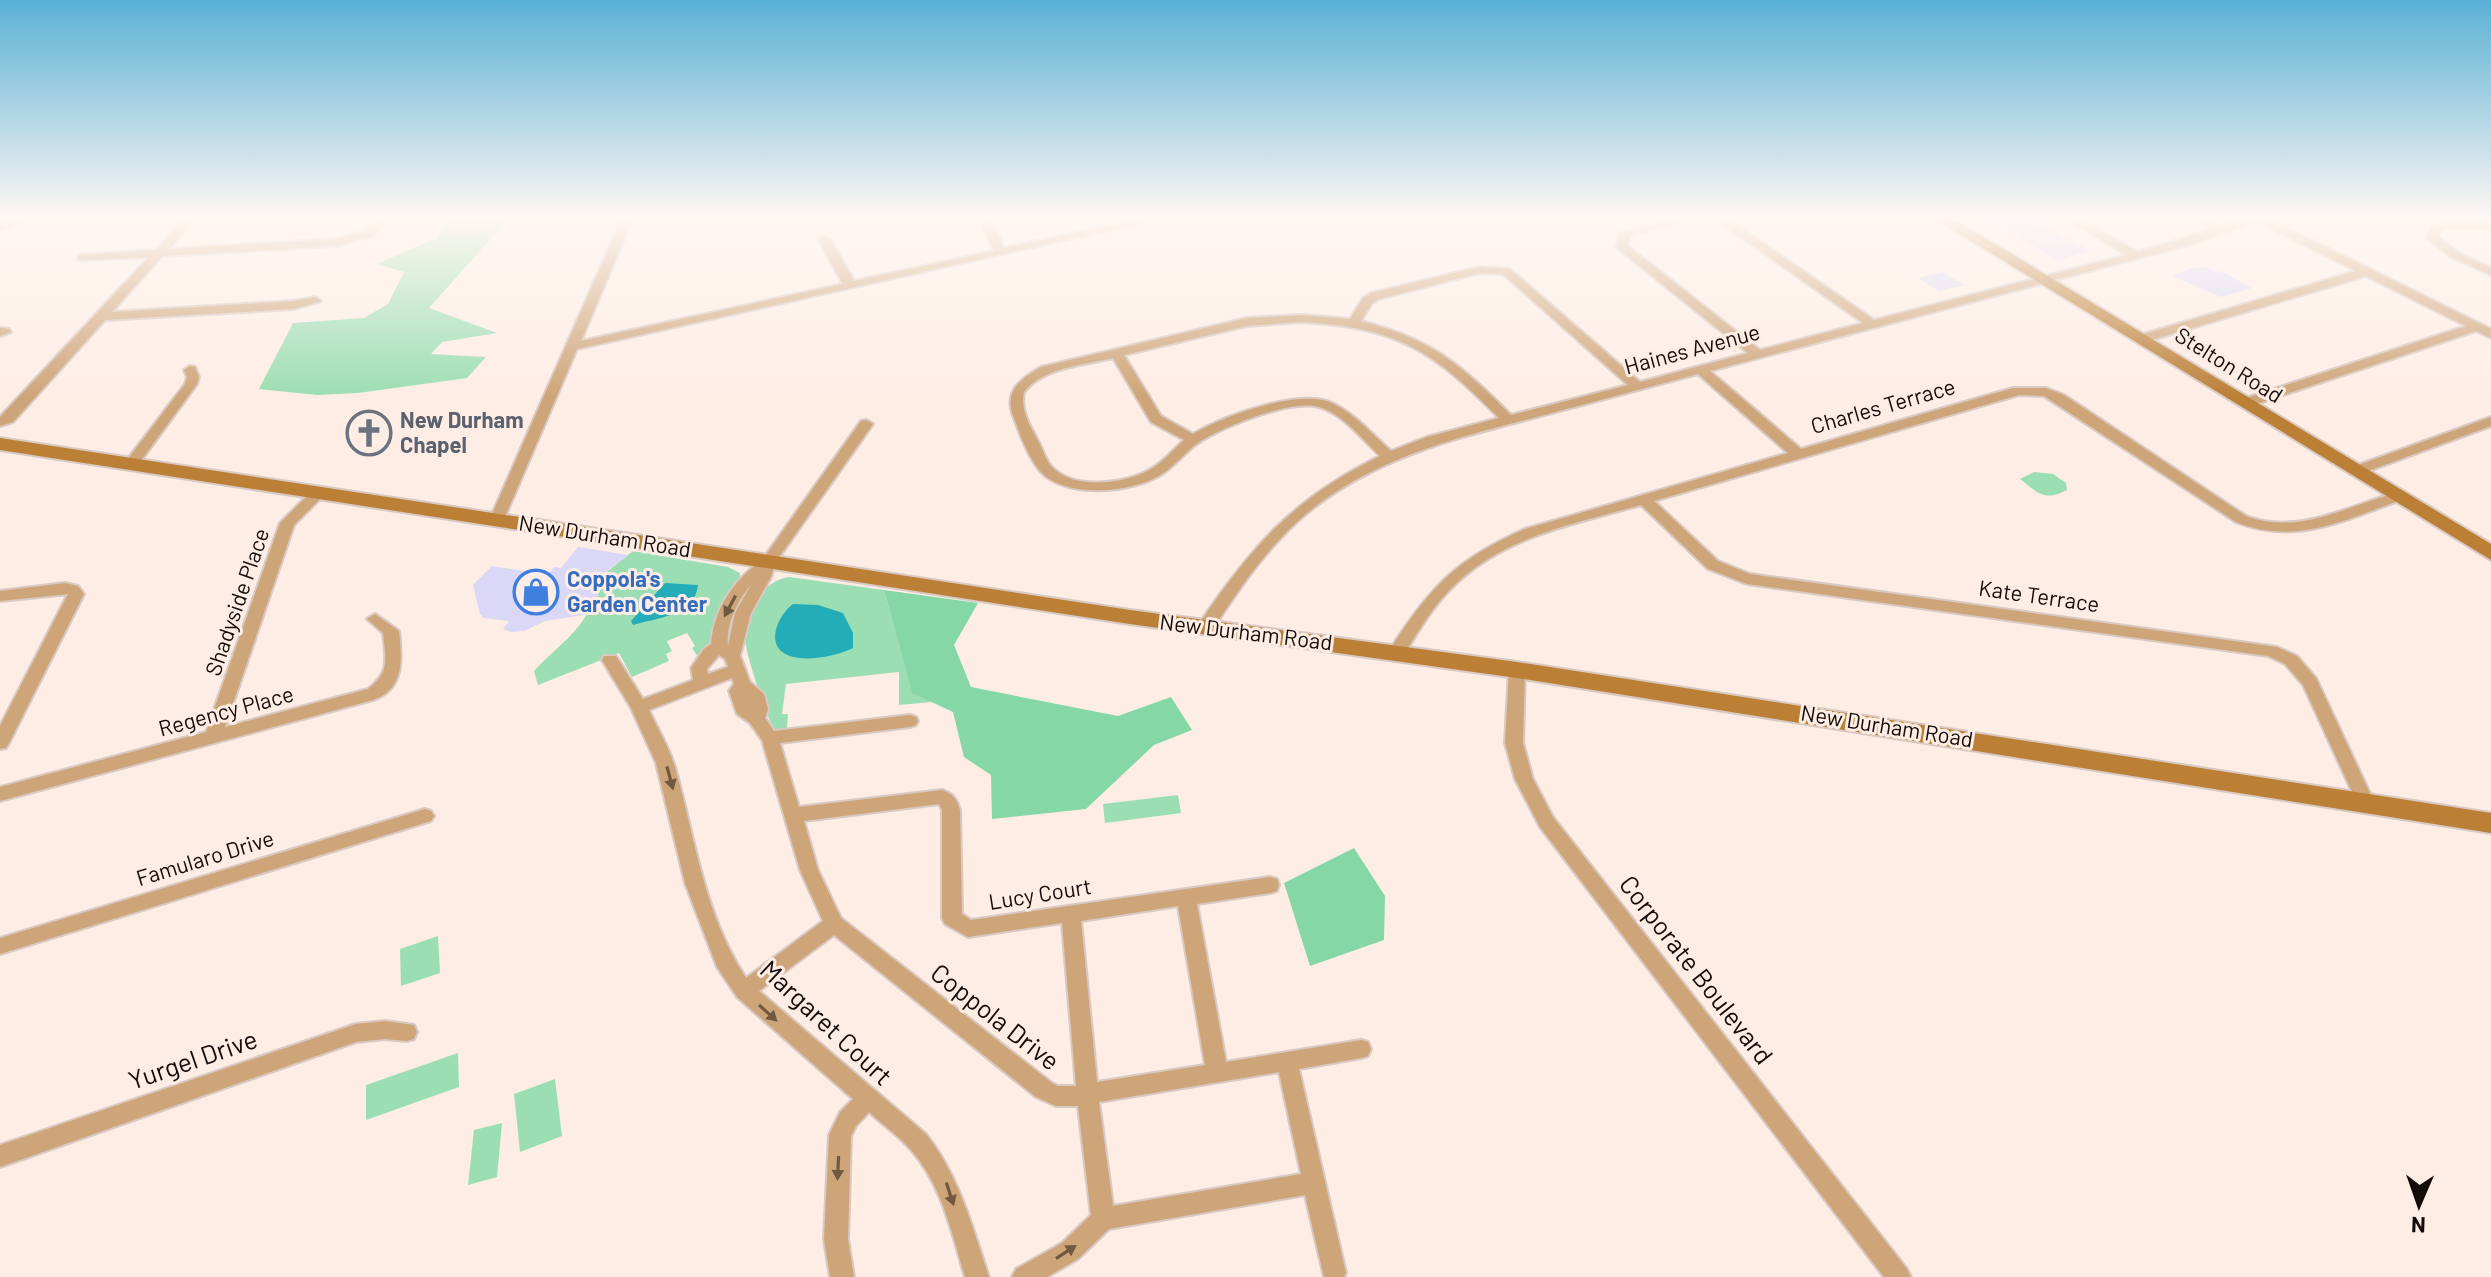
<svg xmlns="http://www.w3.org/2000/svg" width="2491" height="1277" viewBox="0 0 2491 1277" font-family="Barlow,sans-serif">
  <style>
    .green { fill: #9bdeb3 }
    .forest { fill: #85d8a5 }
    .water { fill: #24acb9 }
    .building { fill: #dad7f7 }
    .lines { fill: none; stroke-linecap: round; stroke-linejoin: round }
    .minor-casing { stroke: #d8c9c2; stroke-width: 4 }
    .secondary-casing { stroke: #d8c9c2; stroke-width: 4 }
    .minor { fill: #cea579; fill-rule: evenodd }
    .secondary { fill: #bb7f36; fill-rule: evenodd }
    .oneway { fill: #705841 }
    .labels { text-anchor: middle; stroke-width: 6; stroke-linejoin: round; paint-order: stroke }
    .street-label { font-size: 22px; fill: #130c09; stroke: #feede5 }
    .worship-label { font-size: 22px; font-weight: bold; fill: #5b616d; stroke: #feede5; text-anchor: start }
    .shop-label { font-size: 22px; font-weight: bold; fill: #366cbe; stroke: #feede5; text-anchor: start }
    .near-street-label { font-size: 26px; fill: #130c09; stroke: #feede5 }
  </style>
  <rect width="100%" height="100%" fill="#feede5"/>
  <path class="green" d="M448,218h61l-80,90 68,25 -55,9 -11,12 55,3 -19,21 -109,15 -41,2 -58,-6 34,-66 71,-5 24,-14 16,-32 -27,-8 60,-26z
    M2034,472l19,2 13,9 1,7c-23,12 -29,3 -47,-11z
    M633,551l95,16 12,6 -1,10 -25,56 -16,18 -6,-9 3,-2 -8,-13 -20,8 5,10 -6,3 3,7 -37,16 -13,-24 -81,32 -4,-14c25,-28 62,-47 60,-89z
    M789,577l95,13 28,102 20,10 -33,3v-33l-113,12 -4,30h6l-1,14 -6,4 -8,-4c-7,-15 -28,-75 -28,-90 1,-26 16,-57 44,-61z
    M1178,795l3,18 -76,10 -2,-19z
    M438,936l2,37 -39,13 -1,-37z
    M458,1053l1,34 -93,33v-35z
    M555,1079l7,57 -42,16 -6,-58z
    M502,1123l-5,54 -29,8 6,-55z"/>
  <path class="forest" d="M884,590l94,13 -24,42 17,42 147,29 53,-19 21,33 -38,15 -68,64 -94,10 -1,-44 -27,-18 -11,-45 -41,-19z
    M1354,848l31,48 -1,44 -74,26 -26,-83z"/>
  <path class="water" d="M665,583l33,2c-3,31 -42,33 -65,40l-2,-4z
    M793,604l25,1 25,8 10,20v15c-15,8 -47,14 -63,8 -27,-9 -12,-41 3,-52z"/>
  <path class="building" d="M1986,218h53v5l51,28 -33,9z
    M2206,267l10,5 5,-1 31,17 -31,9 -49,-21 20,-8z
    M1943,272l21,13 -25,6 -21,-13z
    M578,547l50,8 -38,29 9,11 -15,20 -39,6 -21,10 -13,1 -8,-3 6,-8 -25,-3 -4,-4 -7,-29 19,-19 55,9 7,-8 7,1z"/>
  <g class="lines">
    <g class="minor-casing">
      <path id="minor" d="M20,218h19l-39,12v-6z
        M185,218h11l-27,31 167,-10 28,-8 16,-13h11l-19,18 -36,10 -174,10 -50,56 182,-11 21,-4 6,4 -27,8 -189,11 -92,102 -13,4v-9l149,-160 -67,3 -4,-1v-4l78,-5z
        M622,218h11l-52,123 262,-57 -25,-45 6,-3 6,3 24,42 140,-30 -15,-33h11l14,30 138,-30h22l-587,131 -73,170 -2,3h-10l-2,-3z
        M1673,218h20l-58,16 -6,3 -1,9 132,104 103,-27 -149,-105h13l147,102 253,-65 -62,-37h14l59,34 75,-23 -17,-11h14l13,7 20,-7h24l224,111v9l-15,-7 -226,75h-10v-6l226,-74 -100,-50 -221,66h-8v-6l219,-65 -100,-50 -68,24 -478,126 91,78 212,-61h33l18,7 182,121c53,20 100,-10 150,-23l7,4 -2,3c-57,20 -105,46 -165,22l-192,-126 -25,-1 -365,106 64,60 32,13 527,73 20,9 19,22 59,126 -3,5 -6,2 -6,-2 -57,-124 -18,-21 -17,-8 -521,-72 -39,-15 -67,-64c-63,18 -132,30 -182,76 -24,21 -40,49 -56,75h-12l-2,-4 2,-4c40,-62 66,-89 134,-119l263,-76 -90,-79c-55,15 -110,29 -165,44 -81,21 -161,41 -227,96 -39,33 -68,76 -95,118h-12l-2,-4 2,-4c53,-78 95,-126 181,-168 -17,-16 -38,-43 -61,-49 -29,-8 -97,20 -121,36 -13,9 -23,23 -36,31 -29,19 -96,25 -121,-2 -12,-13 -21,-37 -27,-54 -11,-26 6,-39 27,-51l206,-49 54,-3 49,4 13,-21 8,-5 108,-26 31,2 130,113 108,-29 -132,-106 4,-14zM1479,273l24,1 125,111 -117,30c-50,-50 -79,-76 -150,-94l11,-18 7,-4zM1301,322c96,5 133,29 198,96l-72,19 -36,14c-18,-16 -35,-36 -57,-47 -33,-17 -110,12 -141,30l-32,-18 -37,-61 123,-29zM1113,358l38,64 33,18c-11,10 -21,22 -33,29 -25,15 -78,22 -100,-3 -6,-7 -9,-19 -14,-27 -8,-15 -17,-30 -13,-47 19,-25 61,-27 89,-34z
        M2491,222v6h-46l-4,2 -2,7 20,16 32,15v7l-40,-18 -24,-19 5,-12 7,-3z
        M0,328l9,1 2,3 -11,4z
        M190,366l5,1 4,10 -2,7 -60,82h-10l-2,-3 2,-3 58,-76 2,-7 -3,-7z
        M2491,417v9l-131,48h-10l-2,-3 2,-3z
        M866,420l7,4 -98,139 -4,14 -20,36 -11,43 10,26 14,12 4,15 -3,9 9,13 136,-16 6,2 2,4 -2,4 -6,2 -130,16 19,64 143,-17c11,4 15,9 18,20l2,104 9,6 299,-43 7,2 2,6 -2,6 -7,2 -73,11 29,158 135,-22 7,2 3,7 -3,7 -7,2 -62,11 47,204 -2,4h-20l-19,-82 -196,34 -31,30 -31,18h-35l4,-8 46,-26 29,-28 -13,-109h-22l-20,-9 -202,-162 -75,56 167,143c33,42 46,92 63,143h-24c-13,-43 -23,-92 -54,-127 -12,-14 -28,-25 -42,-38l-13,14 -5,10 -3,103 6,38h-24l-6,-38 5,-104 11,-23 13,-13 -116,-102 -20,-30 -32,-84 -29,-120 -25,-55 -29,-48 2,-4h12l27,43 50,-19 -2,-12 13,-19 7,-5c3,-36 23,-64 52,-85l98,-138zM751,585l-16,28 -7,33c-2,-22 9,-45 23,-61zM719,655l6,4 3,8 -20,7 -1,-5zM732,678l2,6 -5,7 8,23 13,9 12,17 38,130 23,51 -77,57c-42,-63 -51,-140 -71,-211 -6,-20 -18,-39 -26,-57zM939,804l3,6v108l3,6 23,13 94,-14 14,163h-18l-6,-3 -211,-165 -23,-48 -14,-49zM1178,906l27,159 -108,17 -16,-161zM1279,1072l22,102 -188,32 -14,-104z
        M319,488l5,1 2,3 -2,3 -30,30 -69,202 143,-38c22,-17 18,-29 15,-56l-16,-14 8,-5 24,17c3,27 6,58 -26,69l-373,101v-14l206,-55 74,-209 34,-34z
        M65,583l13,3 6,8 -75,149 -3,5 -6,1v-23l68,-132 -68,7v-10z
        M1517,664l8,6 -2,73 10,36 20,38 354,452 4,8h-27l-344,-450 -25,-48 -10,-36 4,-73z
        M425,809l6,2 3,5 -3,5 -431,133v-16z
        M385,1021l29,4 3,7 -3,7 -7,2 -22,-2 -29,3 -356,125v-22l356,-121z"/>
    </g>
    <g class="secondary-casing">
      <path id="secondary" d="M1934,218h18l539,326v16z
        M0,438l1130,172 387,52 974,151v20l-974,-155 -387,-54 -1130,-174z"/>
    </g>
    <use href="#minor" class="minor"/>
    <use href="#secondary" class="secondary"/>
  </g>
  <defs><path id="oneway-solid" d="M-6-.8H1V-3.2L6.5 0L1 3.2V.8H-6Z" transform="scale(2)"/></defs>
  <g class="oneway">
    <use href="#oneway-solid" transform="translate(730 606) rotate(118)"/>
    <use href="#oneway-solid" transform="translate(670 778) rotate(75)"/>
    <use href="#oneway-solid" transform="translate(768 1013) rotate(42)"/>
    <use href="#oneway-solid" transform="translate(838 1168) rotate(93)"/>
    <use href="#oneway-solid" transform="translate(950 1194) rotate(72)"/>
    <use href="#oneway-solid" transform="translate(1066 1252) rotate(-33)"/>
  </g>
  <linearGradient id="sky" x2="0" y2="1"><stop stop-color="#59b1d5"/><stop offset="0.55" stop-color="#fff7f3"/><stop offset="1" stop-color="#fff7f3" stop-opacity="0"/></linearGradient>
  <rect width="2491" height="397" fill="url(#sky)"/>
  <defs>
    <g id="church-ring" transform="scale(2.3)"><circle r="9.5" fill="#feede5" stroke="#6b7280" stroke-width="1.5"/><path d="M-1.2-6h2.4v3.5h3.3v2.4h-3.3V6h-2.4V-.1h-3.3v-2.4h3.3Z" fill="#6b7280"/></g>
    <g id="shop-ring" transform="scale(2.3)"><circle r="9.5" fill="#feede5" stroke="#3f7fe0" stroke-width="1.5"/><path d="M-5-2.5h2.3a2.7 3.5 0 0 1 5.4 0H5L5.5 6h-11ZM-1.5-2.5h3a1.5 2.3 0 0 0-3 0Z" fill="#3f7fe0"/></g>
  </defs>
  <g fill-rule="evenodd">
    <use href="#church-ring" x="369" y="433"/>
    <use href="#shop-ring" x="536" y="592"/>
  </g>
  <g class="labels">
    <g class="street-label">
      <text transform="translate(1692 349) rotate(-15)" y="8">Haines Avenue</text>
      <text transform="translate(2229 365) rotate(32)" y="8">Stelton Road</text>
      <text transform="translate(1883 406) rotate(-16)" y="8">Charles Terrace</text>
      <text transform="translate(605 536) rotate(9)" y="8">New Durham Road</text>
      <text transform="translate(2039 596) rotate(8)" y="8">Kate Terrace</text>
      <text transform="translate(237 602) rotate(-71)" y="8">Shadyside Place</text>
      <text transform="translate(1246 632) rotate(7)" y="8">New Durham Road</text>
      <text transform="translate(226 711) rotate(-15)" y="8">Regency Place</text>
      <text transform="translate(1887 726) rotate(9)" y="8">New Durham Road</text>
      <text transform="translate(205 858) rotate(-17)" y="8">Famularo Drive</text>
      <text transform="translate(1040 894) rotate(-9)" y="8">Lucy Court</text>
    </g>
    <g class="worship-label">
      <text x="400" y="428">New Durham<tspan x="400" dy="25">Chapel</tspan></text>
    </g>
    <g class="shop-label">
      <text x="567" y="587">Coppola's<tspan x="567" dy="25">Garden Center</tspan></text>
    </g>
    <g class="near-street-label">
      <text transform="translate(1696 970) rotate(52)" y="9">Corporate Boulevard</text>
      <text transform="translate(995 1017) rotate(38)" y="9">Coppola Drive</text>
      <text transform="translate(826 1023) rotate(43)" y="9">Margaret Court</text>
      <text transform="translate(193 1060) rotate(-19)" y="9">Yurgel Drive</text>
    </g>
  </g>
  <g transform="translate(2419 1205) rotate(182)" stroke="#feede5" stroke-width="6" paint-order="stroke">
  <path d="M0-6L14 30L0 20L-14 30Z" fill="#130c09"/>
  <text y="-12" font-size="22" font-weight="bold" text-anchor="middle" fill="#130c09">N</text>
  </g>
</svg>
